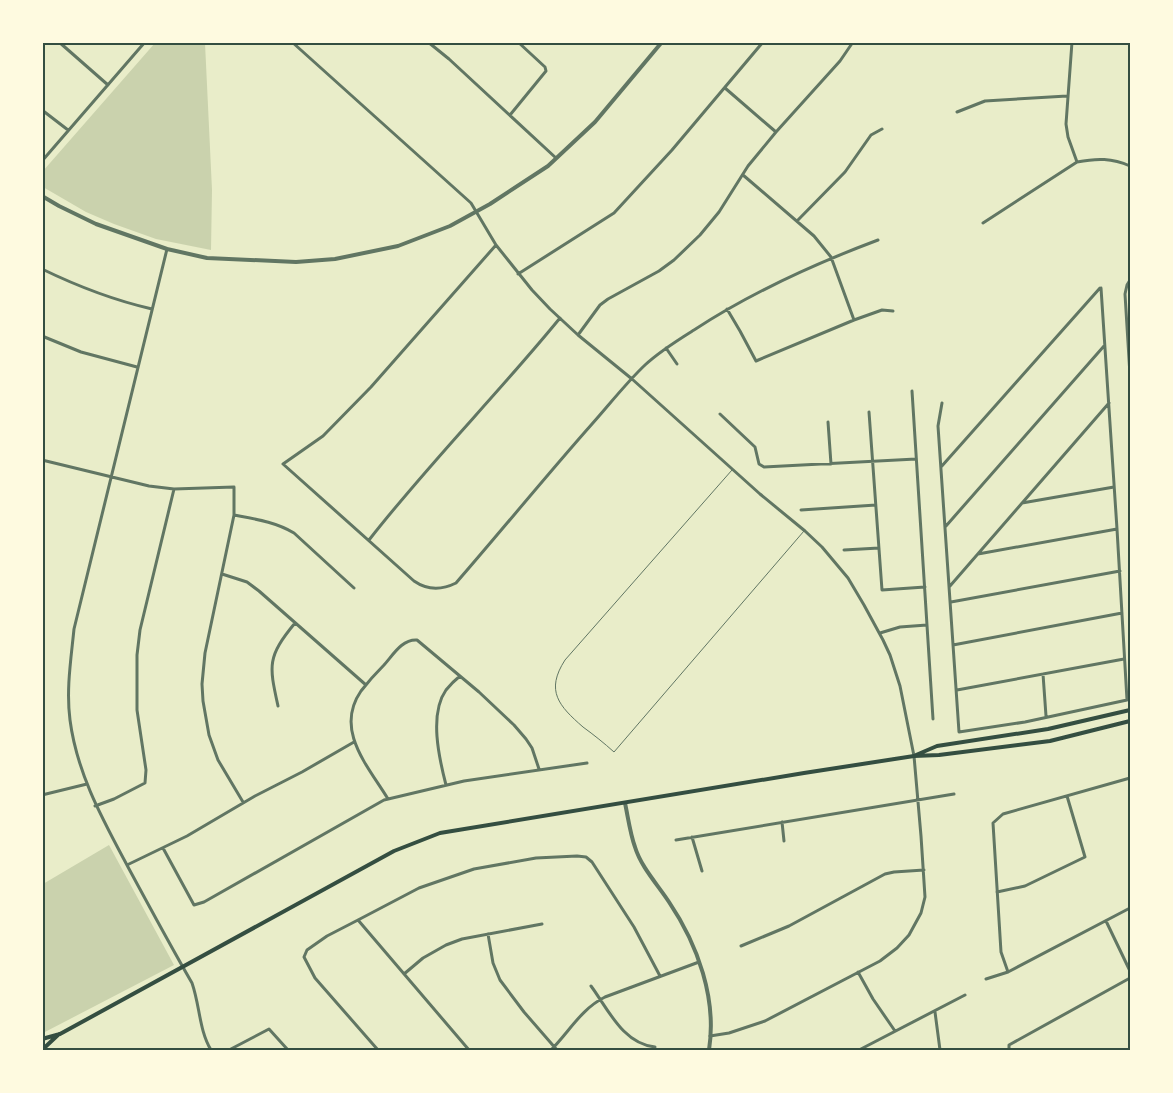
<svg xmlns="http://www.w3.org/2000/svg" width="1173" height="1093" viewBox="0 0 1173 1093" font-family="'Asap Condensed',sans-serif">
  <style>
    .green { fill: #cad2ad }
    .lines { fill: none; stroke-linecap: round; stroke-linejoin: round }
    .service { stroke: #617663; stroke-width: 1 }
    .minor { stroke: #617663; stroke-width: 3 }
    .tertiary { stroke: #617663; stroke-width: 4 }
    .secondary { stroke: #344e41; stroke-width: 4 }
    .neatline { fill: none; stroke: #344e41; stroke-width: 2 }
  </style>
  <rect width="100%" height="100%" fill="#e9edc9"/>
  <path class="green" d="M155,43h50l7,147 -1,60 -55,-11 -42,-15 -28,-12 -43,-25v-16z
    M109,845l65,120 -131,68v-149z"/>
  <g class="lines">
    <path class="service" d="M732,470l-167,190c-20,31 -6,46 18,67 11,8 21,16 31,25l190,-221"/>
    <path class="minor" d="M59,42l49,43
      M292,42l179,161 25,42 36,45 18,19 28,26 54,44 128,115 45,37 17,16 26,31 16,27 19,35 7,15 10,31 14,70 7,80 4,61 -4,16 -12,22 -12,13 -17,13 -115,60 -36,12 -19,3
      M428,42l21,17 107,99
      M1072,42l-6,82 2,13 9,25
      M725,88l51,44
      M42,110l26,20
      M957,112l28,-11 82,-5
      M510,115l36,-44 -1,-4 -27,-25
      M42,161l103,-119
      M743,175l71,61 17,21 23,63
      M797,221l48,-49 26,-37 11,-6
      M983,223l94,-61c20,-4 35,-4 53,4
      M496,245l-125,142 -48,49 -40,28 131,117c13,9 28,9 42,2 46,-53 90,-107 136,-159 17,-19 34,-41 53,-59 15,-14 33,-25 49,-35 58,-38 120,-66 184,-90
      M167,249l-93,380c-3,30 -8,61 -4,91 7,54 33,100 58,147 21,39 42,78 64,116 8,23 7,47 19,67
      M42,269c37,18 71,31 110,40
      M518,274l96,-61 58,-63 91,-108
      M1130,280l-3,5 -2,9 5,81
      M727,309l13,22 16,30 98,-41 28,-10 11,1
      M578,335l22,-30 8,-6 51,-28 15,-11 26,-25 19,-23 29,-46 28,-34 64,-71 13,-19
      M42,336l39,16 56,15
      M666,348l11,16
      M912,391l21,328
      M942,403l-4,23 21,306 66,-10 102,-22 -10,-171 -16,-241
      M869,412l13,178 43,-3
      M720,414l35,33 4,17 5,3 152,-8
      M828,422l3,42
      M42,460l107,26 25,3 60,-2v28l-29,138 -3,31 1,17 6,34 9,25 25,42
      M941,467l159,-179
      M1022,503l92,-16
      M801,510l75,-5
      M234,515c21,4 42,7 60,18l60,55
      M946,526l158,-180
      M369,540c60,-77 129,-146 191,-222
      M844,550l35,-2
      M978,554l139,-25
      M222,574l25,8 12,9 107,94
      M950,586l159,-183
      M951,602l169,-31
      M880,633l20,-6 27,-2
      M953,645l169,-32
      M1043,674l3,42
      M957,690l167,-31
      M278,706c-9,-41 -11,-49 17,-83
      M446,785c-7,-27 -17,-71 0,-95 4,-5 9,-10 14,-14
      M42,795l45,-11
      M388,799c-20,-33 -54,-69 -27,-108 7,-9 15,-18 23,-26 9,-10 18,-26 33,-25l62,52 35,33 12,14 6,9 7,21
      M95,806l19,-7 31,-16 1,-13 -9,-60v-55l3,-25 34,-141
      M782,822l2,19
      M692,837l10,34
      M676,840l278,-46
      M163,848l31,57 10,-3 180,-102 80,-19 123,-18
      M127,865l60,-29 68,-40 47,-24 52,-30
      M997,892l28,-6 60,-29 -18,-61
      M358,920l111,130
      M1106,921l24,50
      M488,934l5,29 7,17 24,32 33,38
      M741,946l48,-20 96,-52 9,-2 30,-2
      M858,972l15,27 22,32
      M1008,972l-7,-20 -8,-129 10,-9 127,-36
      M404,974l19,-16 23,-13 16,-6 80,-15
      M986,979l22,-7 122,-64
      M591,986c17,23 32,58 64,61
      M935,1012l5,38
      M229,1050l40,-21 19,21
      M378,1050l-63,-72 -11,-21 3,-7 20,-14 31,-16 61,-32 55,-19 62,-11 41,-2 9,1 6,5 42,65 26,49
      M551,1050c18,-18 30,-41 54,-53l94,-35
      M859,1050l106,-55
      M1009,1050v-5l121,-67"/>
    <path class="tertiary" d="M42,196l17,10 37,18 71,25 40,9 89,4 39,-3 63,-13 52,-20 40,-22 58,-38 47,-44 67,-80
      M625,803c3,14 5,30 10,44 6,20 23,38 34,55 29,43 48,97 40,148"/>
    <path class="secondary" d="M916,755l21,-9 111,-17 82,-19
      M42,1039l18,-5 334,-183 46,-18 364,-60 110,-17 25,-1 111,-14 80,-20
      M42,1050l17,-16"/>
  </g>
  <rect width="1173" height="1093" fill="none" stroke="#fefae0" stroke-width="88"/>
  <rect x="44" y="44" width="1085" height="1005" class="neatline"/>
</svg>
